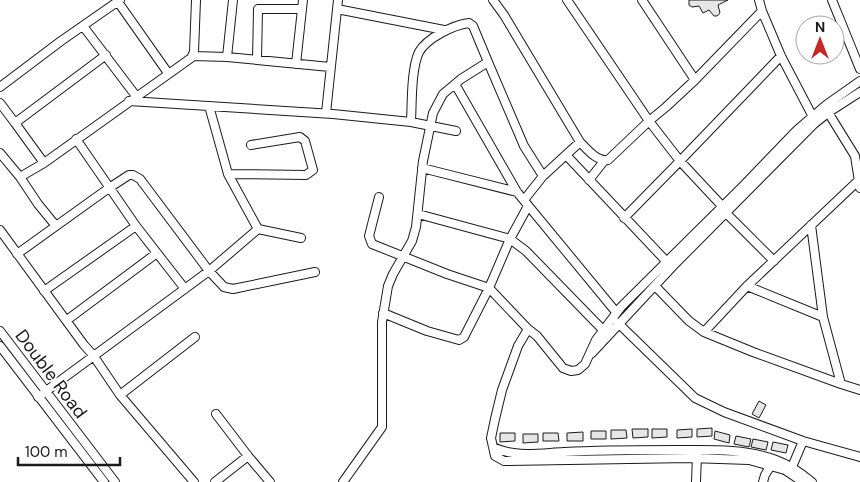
<svg xmlns="http://www.w3.org/2000/svg" width="860" height="482" viewBox="0 0 860 482" font-family="'DM Sans',sans-serif">
  <style>
    .building { fill: #e6e6e6; stroke: #1a1a1a }
    .lines { fill: none; stroke-linecap: round; stroke-linejoin: round }
    .minor-casing { stroke: #1a1a1a; stroke-width: 10 }
    .minor { stroke: #fff; stroke-width: 8 }
    .labels { text-anchor: middle; stroke-width: 4; stroke-linejoin: round; paint-order: stroke }
    .street-label { font-size: 18px; fill: #1a1a1a; stroke: #fff }
  </style>
  <rect width="100%" height="100%" fill="#fff"/>
  <path class="building" d="M689,0h39l-10,5 2,8 -3,3h-3l-5,-6 -6,3 -4,-7 -7,1 -3,-2z
    M759,401l7,4 -7,13 -7,-4z
    M712,428v8l-15,1v-8z
    M632,429h16v8l-15,1z
    M652,429h15v8l-15,1z
    M692,429v8l-15,1v-8z
    M611,430h15l1,8 -16,1z
    M591,431h15v8h-15z
    M715,431l15,4 -1,8 -15,-4z
    M583,432v9h-16v-8z
    M500,433h15v8l-15,1z
    M543,433h15l1,8h-16z
    M523,434h15v8l-15,1z
    M736,436l15,3 -2,8 -15,-3z
    M753,439l15,3 -2,8 -15,-3z
    M773,442l15,3 -2,8 -15,-3z"/>
  <g class="lines">
    <g class="minor-casing">
      <path id="minor" d="M567,0l82,121 -41,39c-11,2 -21,-11 -28,-18
        M642,0l53,80 67,-69 -3,-11
        M832,0l28,69
        M118,2l50,71
        M337,9l107,21
        M762,11l19,45 33,63
        M83,26l53,70
        M193,56l34,1 6,-57
        M227,57l103,10
        M257,60l1,-51h44l1,-9
        M296,64l6,-55
        M455,84l62,108 99,120
        M0,87l61,-46 59,-41
        M129,101l204,13 78,8 45,9
        M0,103l15,20
        M209,106l19,68 78,1 7,-5 -8,-29 -5,-4 -49,8
        M826,109l29,47 5,32
        M326,113l12,-113
        M411,122c1,-19 0,-53 8,-70 8,-14 34,-27 50,-29l4,3 15,36
        M76,139l60,87 49,63
        M0,153l20,24 24,-14 147,-105 3,-6 2,-52
        M566,155l100,106
        M44,163l-29,-40 91,-68
        M422,168l95,24
        M228,174l30,55 43,9
        M20,177l18,27 18,22
        M589,180l15,-19
        M379,197l-10,39 3,8 75,30 42,14 -25,49 -5,3 -32,-9 -44,-18
        M524,200l19,-24
        M528,206l-18,33 -21,49 39,41
        M418,214l92,25 16,12 77,79
        M624,218l56,-57 -31,-40 17,-14 29,-27
        M811,225l12,92
        M0,230l84,115 9,10 27,40 74,87
        M17,254l92,-66 20,-13h4l7,4 69,92 15,16 9,2 82,-17
        M774,261l-48,-48 -4,-7 -42,-45 101,-105
        M655,286l34,35 15,11 43,-46 112,-106
        M747,286l76,31 18,67 19,6
        M44,291l92,-65
        M67,320l90,-67
        M618,323l77,75 29,14 79,29 57,16
        M0,331l115,151
        M704,332l49,20 88,32
        M0,346l104,136
        M592,353l81,-87 141,-142 15,-12 31,-20
        M120,395l75,-58
        M38,397l171,-126 49,-42
        M216,414l32,42 22,26
        M493,447c21,11 48,6 71,5 37,-2 74,-2 111,-2 33,0 70,-2 101,10 14,5 25,13 36,22
        M792,467l11,-26
        M215,482l33,-26
        M343,482l39,-55v-105l6,-36 5,-12 19,-33 4,-14 7,-66 10,-48 10,-19 18,-15 27,-17 36,84 19,30 37,-34 -76,-127 -11,-15
        M696,482l1,-28
        M763,482l2,-7 8,-13
        M803,482l-18,-12 -36,-10 -59,-2 -186,3 -9,-5 -4,-18 4,-19 7,-29 16,-44 10,-17 9,7 26,32 8,3 7,-1 7,-6 11,-24 25,-33 123,-122 53,-55 29,-25 34,-24"/>
    </g>
    <use href="#minor" class="minor"/>
  </g>
  <g class="labels">
    <g class="street-label">
      <text transform="translate(51 374) rotate(53)" y="6">Double Road</text>
    </g>
  </g>
  <g transform="translate(820 40)"><circle r="24" fill="#ffffff" stroke="#a3a3a3"/>
  <path d="M0-4L9 19L0 12L-9 19Z" fill="#c62828"/>
  <text y="-8" font-size="14" font-weight="bold" text-anchor="middle" fill="#1a1a1a">N</text>
  </g>
  <path d="M18 457v8h102v-8" fill="none" stroke="#1a1a1a" stroke-width="2.5"/>
  <text x="25" y="457" font-size="15" fill="#1a1a1a" stroke="#ffffff" stroke-width="4" paint-order="stroke">100 m</text>
</svg>
